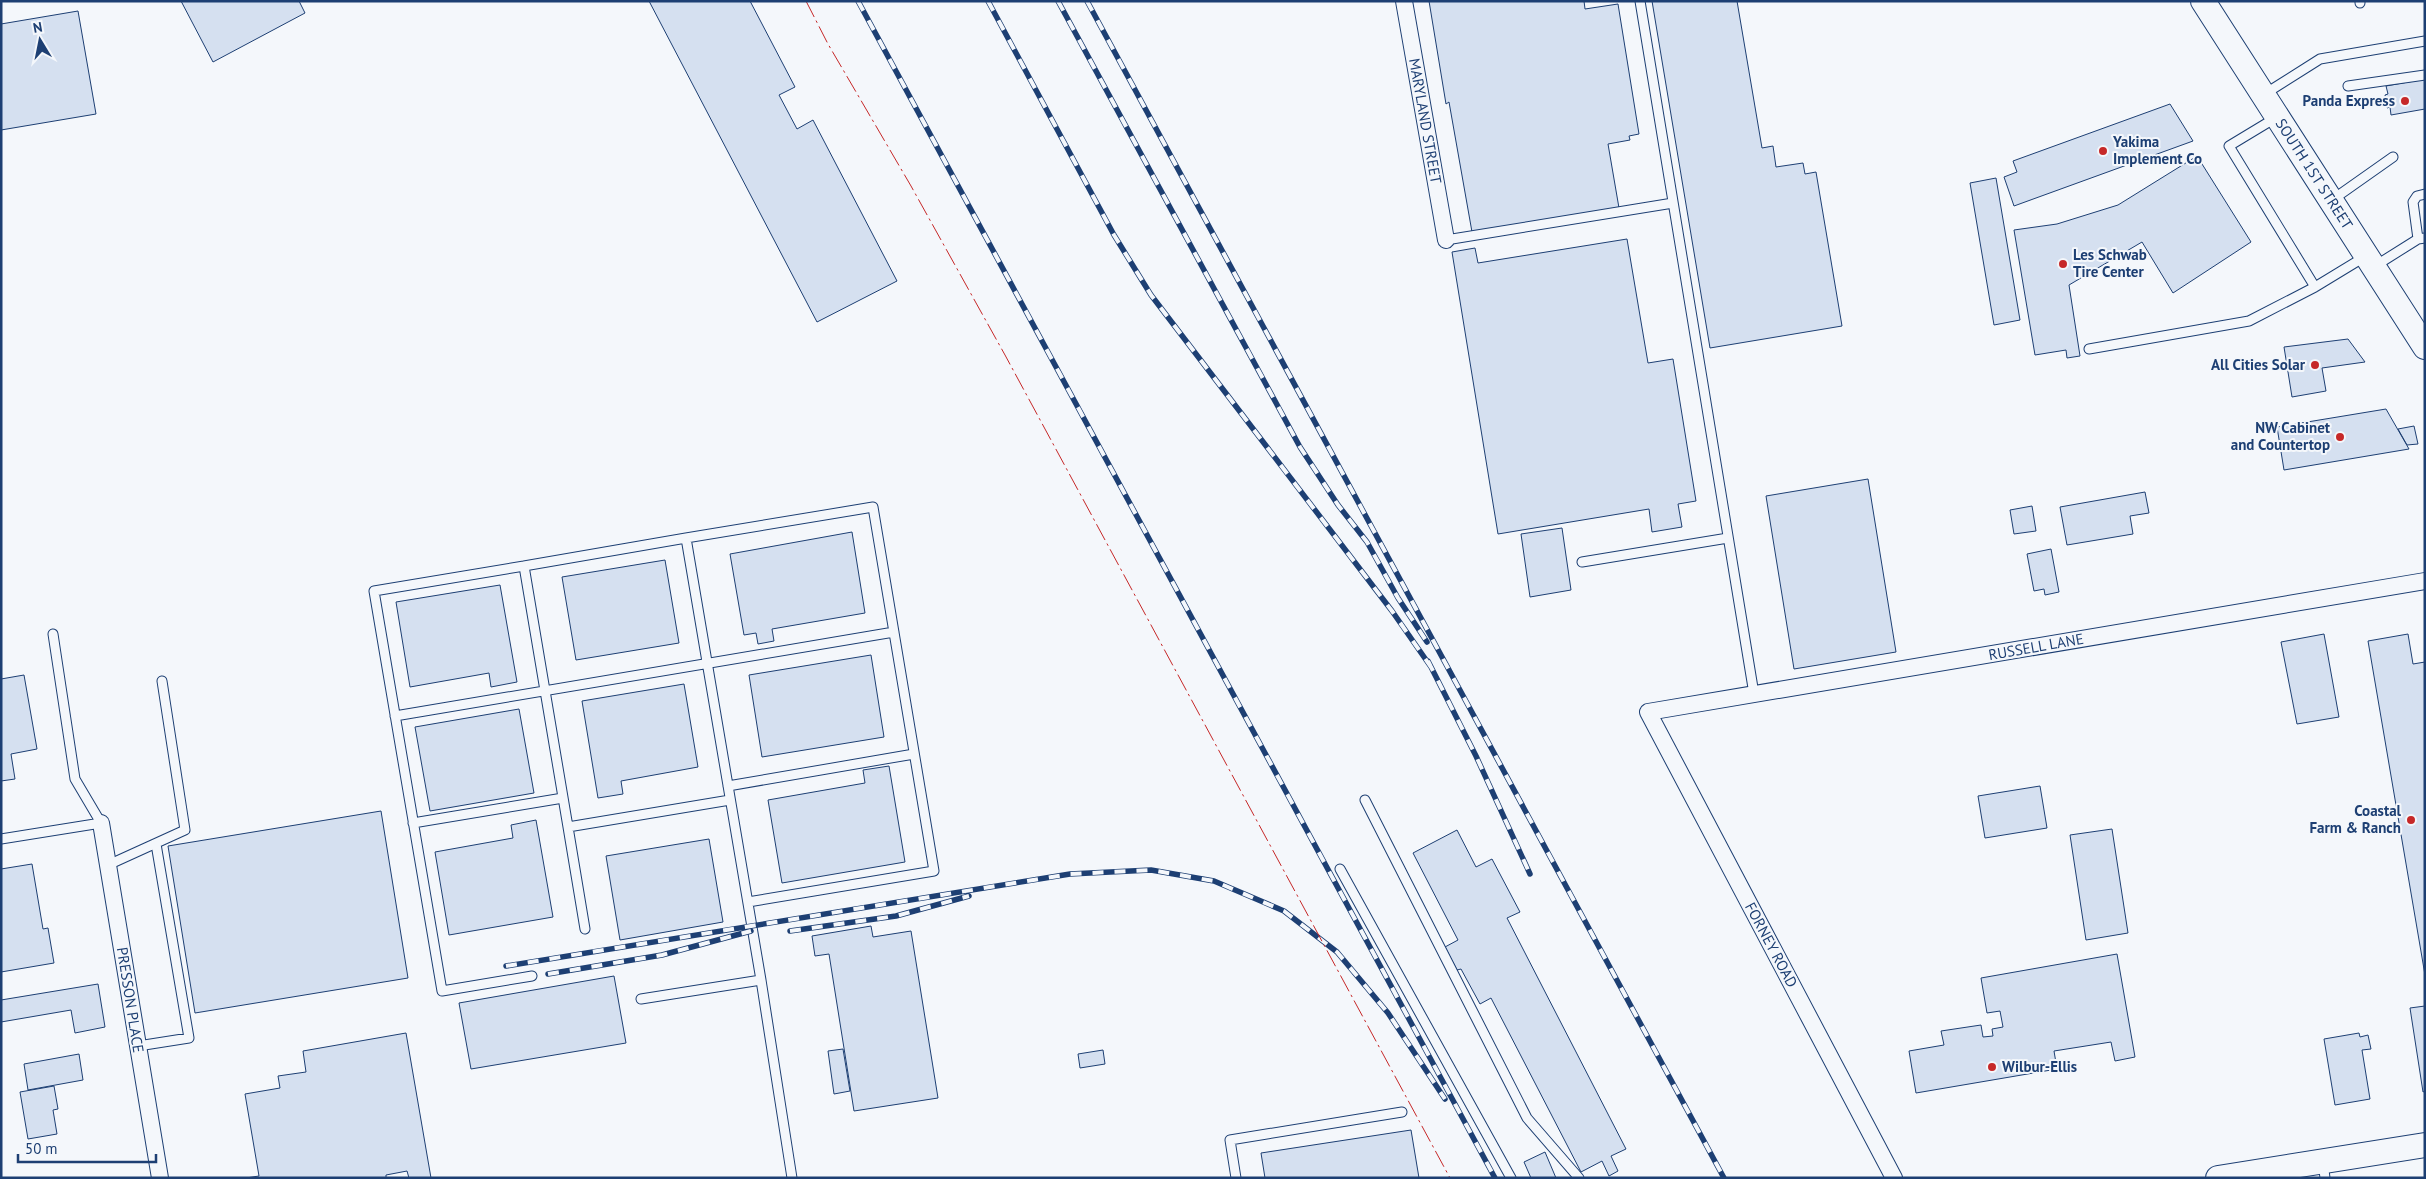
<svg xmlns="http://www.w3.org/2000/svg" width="2426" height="1179" viewBox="0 0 2426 1179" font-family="'PT Sans',sans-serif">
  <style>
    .building { fill: #d5e0f0; stroke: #1d3f73 }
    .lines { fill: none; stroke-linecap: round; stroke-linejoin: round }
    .lane-casing { stroke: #1d3f73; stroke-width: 11 }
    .street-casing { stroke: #1d3f73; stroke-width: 18 }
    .secondary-casing { stroke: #1d3f73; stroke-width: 26 }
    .lane { stroke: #f4f7fb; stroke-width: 9 }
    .street { stroke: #f4f7fb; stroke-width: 16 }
    .secondary { stroke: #f4f7fb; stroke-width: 24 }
    .rail-casing { stroke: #1d3f73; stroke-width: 5.5 }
    .rail { stroke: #f4f7fb; stroke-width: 4; stroke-dasharray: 11; stroke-linecap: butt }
    .power { stroke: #c62828; stroke-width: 1; stroke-dasharray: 18 4 2.5 4; stroke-linecap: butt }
    .poi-dot { fill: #c62828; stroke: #f4f7fb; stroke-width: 2 }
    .labels { text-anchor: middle; stroke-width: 4; stroke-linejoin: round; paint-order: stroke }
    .poi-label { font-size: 15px; font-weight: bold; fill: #1d3f73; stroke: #f4f7fb; text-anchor: end }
    .street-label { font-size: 15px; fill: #1d3f73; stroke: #f4f7fb }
  </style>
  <rect width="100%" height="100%" fill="#f4f7fb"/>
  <path class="building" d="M181,1h118l6,12 -92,49z
    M649,1h101l45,86 -16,8 18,34 16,-9 84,161 -80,41z
    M1429,1h155l1,8 33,-5 21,130 -10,2 1,4 -22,4 11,64 -147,24 -23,-130 -3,2z
    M1652,1h85l25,147 11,-2 3,21 27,-4 2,11 11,-2 26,154 -132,22z
    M78,11l18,103 -95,16v-106z
    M2425,79v30l-34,6 -1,-8 -3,1 -2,-13 3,-1 -2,-8z
    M2170,104l23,37 -179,65 -10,-29 13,-5 -4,-11z
    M2197,156l54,86 -78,51 -31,-51 -73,43 11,71 -13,2 -1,-8 -31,5 -21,-125 43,-6 61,-19z
    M1996,178l24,142 -26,5 -24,-142z
    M1627,239l21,124 25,-4 23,142 -18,3 4,23 -30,5 -3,-23 -151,25 -46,-282 23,-4 3,15z
    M2348,339l17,23 -43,6 4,23 -34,6 -8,-50z
    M2386,409l23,40 -125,21 -7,-43z
    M2414,426l4,18 -11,1 -9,-16z
    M1868,479l28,173 -102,17 -28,-173z
    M2145,492l4,21 -19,3 3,18 -66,11 -7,-38z
    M2032,506l4,25 -22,3 -4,-24z
    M1562,528l9,62 -41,7 -9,-63z
    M852,532l13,81 -93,16 2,12 -16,3 -2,-11 -12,2 -14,-81z
    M2051,549l8,43 -14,3 -1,-6 -10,2 -7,-37z
    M665,560l14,83 -103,17 -14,-83z
    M500,585l17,97 -26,5 -2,-14 -79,14 -14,-85z
    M2324,634l15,83 -42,7 -16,-82z
    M2408,634l5,30 12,-2v313l-57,-334z
    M871,655l13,82 -122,20 -13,-82z
    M24,675l13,74 -26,5 4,25 -14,2v-102z
    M684,684l14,83 -77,14 2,13 -25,4 -16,-97z
    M519,709l15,84 -104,18 -15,-84z
    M889,766l16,96 -123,21 -14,-83 97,-17 -2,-13z
    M2040,786l7,42 -62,10 -7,-42z
    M381,811l27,167 -213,35 -27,-167z
    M536,820l17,97 -104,18 -14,-83 78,-14 -2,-13z
    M2112,829l16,104 -42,7 -16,-105z
    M1457,830l19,37 16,-8 28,53 -13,6 119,231 -15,7 7,15 -9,5 -7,-15 -21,11 -90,-174 -11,6 -19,-35 -4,1 -12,-23 13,-7 -45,-87z
    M709,839l14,83 -103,18 -14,-84z
    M32,864l11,65 5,-1 6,35 -53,9v-103z
    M871,926l2,11 38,-6 27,167 -84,13 -25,-157 -14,2 -3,-20z
    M2117,954l18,103 -20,4 -4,-19 -57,9 3,18 -141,24 -7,-42 35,-6 -3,-14 40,-6 2,12 10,-1 -1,-7 11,-2 -3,-16 -13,2 -6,-35z
    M614,976l12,67 -155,26 -12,-66z
    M98,984l7,43 -30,6 -4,-23 -70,12v-22z
    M2425,1006v85l-2,1 -13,-84z
    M406,1033l25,145h-22l-2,-7 -21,4v3h-140l13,-2 -14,-82 35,-6 -2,-12 28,-4 -3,-21z
    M2359,1033l1,4 8,-2 3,14 -9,1 8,49 -35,6 -11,-66z
    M843,1049l7,42 -16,3 -6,-43z
    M1103,1050l2,14 -25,4 -2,-14z
    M79,1054l4,26 -55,10 -4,-26z
    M54,1086l4,23 -5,1 4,24 -29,5 -8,-47z
    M1411,1130l8,48h-154l-4,-25z
    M1545,1152l11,26h-25l-7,-16z"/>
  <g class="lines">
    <g class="lane-casing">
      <path id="lane" d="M1640,1l114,693
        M2360,1v2
        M2348,86l77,-11
        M2263,95l57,-36 105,-18
        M2277,117l-48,29 86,141 51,-31
        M2332,200l61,-43
        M2418,239l-5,-37 4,-6 8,-2
        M1446,240l227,-37
        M2375,266l43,-27 7,-1
        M2089,349l160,-28 66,-34
        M1582,562l146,-24
        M524,566l162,-28
        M395,716l499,-84
        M728,786l186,-32
        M1365,800l162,318 52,60
        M413,823l150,-25
        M1,839l100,-16 -26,-44 -22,-145
        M108,865l77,-35 -23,-149
        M1340,869l171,309
        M748,902l186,-31 -61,-364 -187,31 75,442
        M585,929l-17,-102 162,-27
        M532,976l-90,15 -68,-400 150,-25 44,261
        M641,999l120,-19 31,198
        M138,1046l51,-8 -33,-194
        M2323,1162l2,16
        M1236,1178l-6,-38 172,-28"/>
    </g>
    <g class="street-casing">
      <path id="street" d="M1404,1l42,239
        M101,823l59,355
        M1894,1178l-246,-466 777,-131"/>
    </g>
    <g class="secondary-casing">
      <path id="secondary" d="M2203,1l222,346
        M2218,1178l207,-33"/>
    </g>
    <use href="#lane" class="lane"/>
    <use href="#street" class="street"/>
    <use href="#secondary" class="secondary"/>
    <g class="rail-casing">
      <path id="rail" d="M858,1l637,1177
        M988,1l126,234 37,60 241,316 39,56
        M1058,1l242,446 38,58 29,37 31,56 29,44
        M1087,1l637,1177
        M1428,661l48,95 54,118
        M790,931l106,-15 73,-20
        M506,966l564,-92 81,-4 63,11 70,30 53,41 51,61 57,86
        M548,974l114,-19 89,-24"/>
    </g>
    <use href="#rail" class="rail"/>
    <path class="power" d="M806,1l22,43 83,142 94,169 445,823"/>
  </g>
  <g class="poi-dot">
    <circle cx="2405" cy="101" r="5"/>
    <circle cx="2103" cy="151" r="5"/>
    <circle cx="2063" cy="264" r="5"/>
    <circle cx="2315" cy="365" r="5"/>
    <circle cx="2340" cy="437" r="5"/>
    <circle cx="2411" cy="820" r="5"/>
    <circle cx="1992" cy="1067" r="5"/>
  </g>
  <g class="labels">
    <g class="poi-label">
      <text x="2395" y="106">Panda Express</text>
      <text x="2113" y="147" text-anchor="start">Yakima<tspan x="2113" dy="17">Implement Co</tspan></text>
      <text x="2073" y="260" text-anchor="start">Les Schwab<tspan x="2073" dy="17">Tire Center</tspan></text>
      <text x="2305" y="370">All Cities Solar</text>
      <text x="2330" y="433">NW Cabinet<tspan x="2330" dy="17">and Countertop</tspan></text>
      <text x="2401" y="816">Coastal<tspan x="2401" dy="17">Farm &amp; Ranch</tspan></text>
      <text x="2002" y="1072" text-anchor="start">Wilbur-Ellis</text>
    </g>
    <g class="street-label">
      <text transform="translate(1425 121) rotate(80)" y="5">MARYLAND STREET</text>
      <text transform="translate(2314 174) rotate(57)" y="5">SOUTH 1ST STREET</text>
      <text transform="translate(2036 647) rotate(-10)" y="5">RUSSELL LANE</text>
      <text transform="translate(1771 945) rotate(62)" y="5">FORNEY ROAD</text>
      <text transform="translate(130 1000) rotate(81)" y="5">PRESSON PLACE</text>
    </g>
  </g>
  <rect width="2426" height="1179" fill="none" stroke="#1d3f73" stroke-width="5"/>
  <g transform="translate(40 40) rotate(350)" stroke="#f4f7fb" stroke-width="4" paint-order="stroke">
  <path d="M0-4L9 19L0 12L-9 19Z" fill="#1d3f73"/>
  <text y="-8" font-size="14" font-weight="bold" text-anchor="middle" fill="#1d3f73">N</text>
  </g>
  <path d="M18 1154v8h138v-8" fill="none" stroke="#1d3f73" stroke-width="2.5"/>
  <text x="25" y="1154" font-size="15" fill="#1d3f73" stroke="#f4f7fb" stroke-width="4" paint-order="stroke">50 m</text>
</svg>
